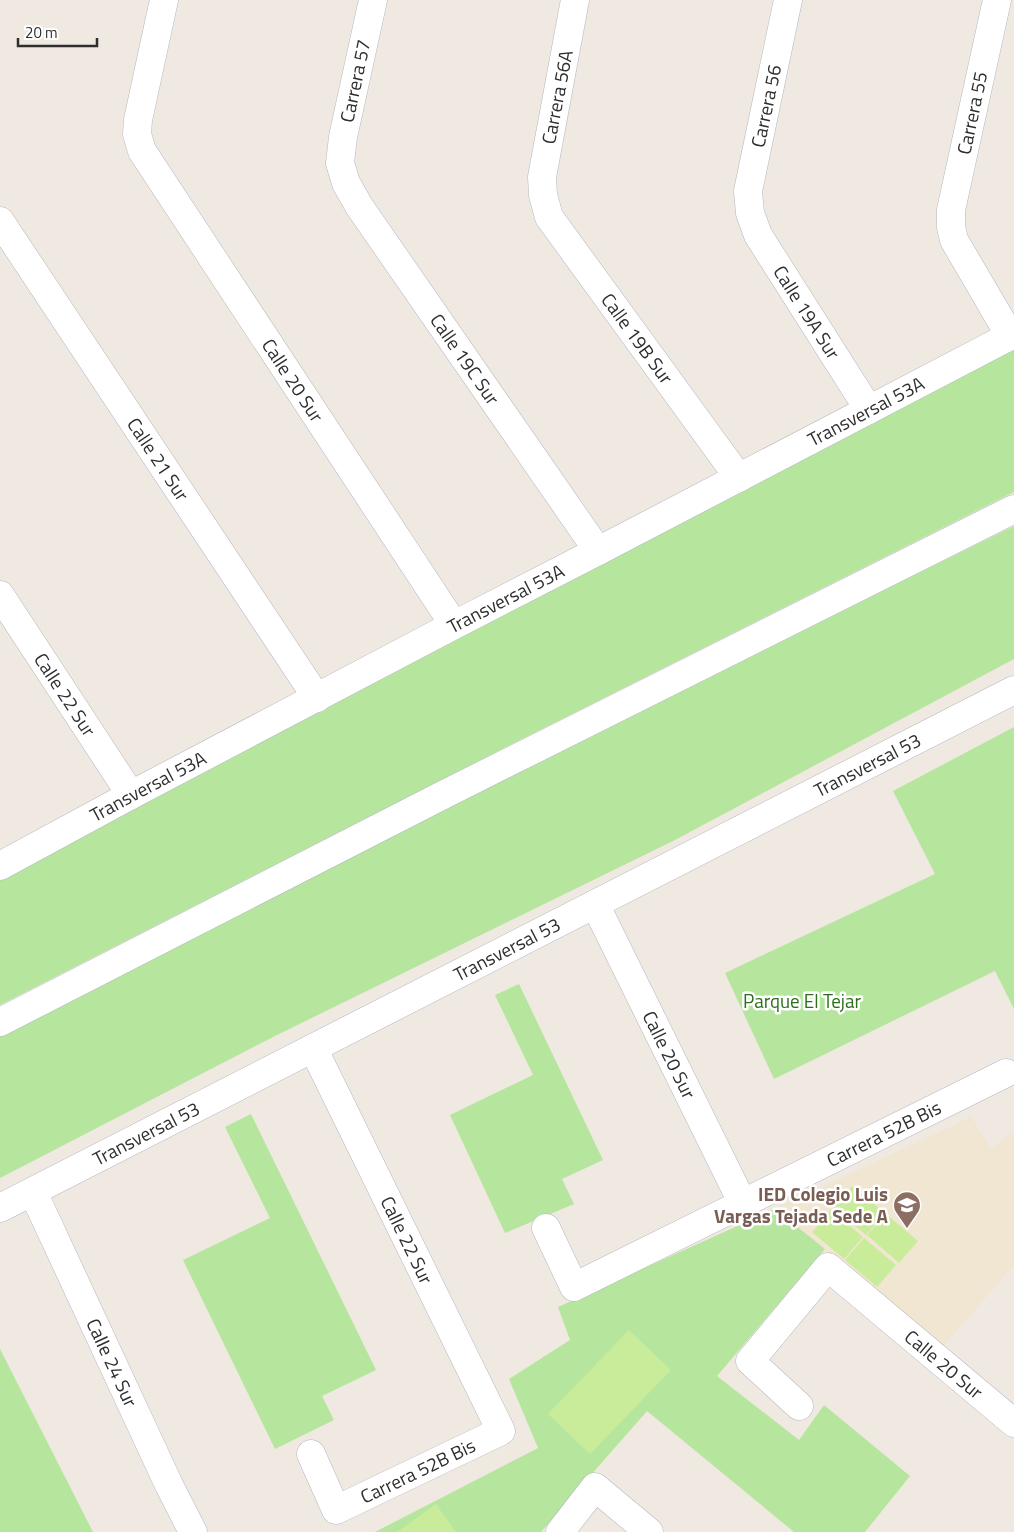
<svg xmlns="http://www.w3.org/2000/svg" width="1014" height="1532" viewBox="0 0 1014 1532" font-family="'Titillium Web',sans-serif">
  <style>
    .education { fill: #f0e6d1 }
    .green { fill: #b6e59e }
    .pitch { fill: #c9ec9a }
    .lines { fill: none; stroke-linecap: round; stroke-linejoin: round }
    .street-casing { stroke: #b4b7c1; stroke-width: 29 }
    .secondary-casing { stroke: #b4b7c1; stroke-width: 29 }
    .street { stroke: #fff; stroke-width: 28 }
    .secondary { stroke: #fff; stroke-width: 28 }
    .labels { text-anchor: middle; stroke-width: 5; stroke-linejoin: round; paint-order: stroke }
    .street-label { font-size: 19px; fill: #2e2e2e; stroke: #fff }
    .park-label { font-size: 19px; fill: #2c6e1b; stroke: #fff }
    .education-label { font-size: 19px; font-weight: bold; fill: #785e54; stroke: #fff; text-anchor: end }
  </style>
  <rect width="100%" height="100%" fill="#efe9e1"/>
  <path class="education" d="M971,1117l20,32 21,-17 2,2v131l-72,82 -167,-138z"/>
  <path class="green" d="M1014,350v142l-500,251 -514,262v-125l570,-300 335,-179z
    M1014,526v133l-339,181 -398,195 -277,143v-145l397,-204z
    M1014,727v282l-19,-38 -221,108 -49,-106 210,-99 -42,-83z
    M519,984l84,176 -41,19 12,25 -69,29 -55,-118 83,-40 -38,-80z
    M251,1114l125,256 -54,26 12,24 -59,29 -92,-189 87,-42 -45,-91z
    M775,1209l50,40 -108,127 82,64 25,-35 86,71 -45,56h-71l-147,-121 -106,121h-166l163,-84 -29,-69 61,-39 -12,-33z
    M0,1349l93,183h-93z"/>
  <path class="pitch" d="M852,1186l33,27 -19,22 -32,-27z
    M831,1210l32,27 -19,22 -32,-27z
    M886,1214l32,27 -19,22 -32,-28z
    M864,1238l32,27 -19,22 -32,-27z
    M629,1330l42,40 -81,84 -42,-40z
    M436,1504l20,28h-59z"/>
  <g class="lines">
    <g class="street-casing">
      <g id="street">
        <path id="s1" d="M164,0l-26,120 -1,14 5,17 312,474"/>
        <path id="s2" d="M373,0l-30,137 -3,26 6,20 13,23 239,345"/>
        <path id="s3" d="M575,0l-33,177 1,18 6,22 190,261"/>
        <path id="s4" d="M788,0l-40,191 2,22 8,22 111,175"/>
        <path d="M997,0l-46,210v17l3,13 56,96"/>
        <path id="s5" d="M0,221l317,477"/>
        <path id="s6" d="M0,595l131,200"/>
        <path id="s7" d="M0,866l131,-71 323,-170 144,-74 416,-217"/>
        <path id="s8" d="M595,904l148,300"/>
        <path id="s9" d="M33,1192l136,293 24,47"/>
        <path id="s10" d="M546,1228l28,59 432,-214"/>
        <path id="s11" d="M799,1406l-49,-45 78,-94 186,156"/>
        <path id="s12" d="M311,1454l25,56 165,-79 -188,-383"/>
        <path d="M560,1532l35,-45 54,45"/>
      </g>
    </g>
    <g class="secondary-casing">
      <g id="secondary">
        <path d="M0,1022l443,-227 571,-286"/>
        <path id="s13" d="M0,1208l1014,-518"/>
      </g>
    </g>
    <use href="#street" class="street"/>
    <use href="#secondary" class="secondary"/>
  </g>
  <defs>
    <g id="school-pin" transform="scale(1.4375)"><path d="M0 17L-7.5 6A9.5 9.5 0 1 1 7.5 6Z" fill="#8d6e63" stroke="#fff"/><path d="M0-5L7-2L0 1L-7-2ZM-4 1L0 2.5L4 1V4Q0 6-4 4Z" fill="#fff"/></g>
  </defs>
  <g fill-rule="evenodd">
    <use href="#school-pin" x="907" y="1205"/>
  </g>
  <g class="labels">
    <g class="street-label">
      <text transform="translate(355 81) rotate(-78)" y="7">Carrera 57</text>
      <text transform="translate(557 97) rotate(-79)" y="7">Carrera 56A</text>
      <text transform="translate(766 106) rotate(-78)" y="7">Carrera 56</text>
      <text transform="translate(972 113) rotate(-78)" y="7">Carrera 55</text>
      <text dy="7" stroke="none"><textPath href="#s4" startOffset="332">Calle 19A Sur</textPath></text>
      <text dy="7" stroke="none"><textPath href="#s3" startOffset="371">Calle 19B Sur</textPath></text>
      <text dy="7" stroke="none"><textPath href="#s2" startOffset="400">Calle 19C Sur</textPath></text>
      <text dy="7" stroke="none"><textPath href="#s1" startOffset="429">Calle 20 Sur</textPath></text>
      <text dy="7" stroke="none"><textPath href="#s7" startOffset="978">Transversal 53A</textPath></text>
      <text dy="7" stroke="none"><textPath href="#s5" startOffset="286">Calle 21 Sur</textPath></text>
      <text dy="7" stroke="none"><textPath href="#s7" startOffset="572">Transversal 53A</textPath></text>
      <text dy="7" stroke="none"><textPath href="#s6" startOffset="119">Calle 22 Sur</textPath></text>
      <text dy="7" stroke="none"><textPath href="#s13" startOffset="974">Transversal 53</textPath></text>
      <text dy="7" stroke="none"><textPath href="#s7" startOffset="168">Transversal 53A</textPath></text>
      <text dy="7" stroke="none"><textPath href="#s13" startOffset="569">Transversal 53</textPath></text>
      <text dy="7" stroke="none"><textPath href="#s8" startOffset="168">Calle 20 Sur</textPath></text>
      <text dy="7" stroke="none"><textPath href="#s13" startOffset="164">Transversal 53</textPath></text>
      <text dy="7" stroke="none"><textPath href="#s10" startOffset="411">Carrera 52B Bis</textPath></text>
      <text transform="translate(407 1240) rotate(64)" y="7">Calle 22 Sur</text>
      <text dy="7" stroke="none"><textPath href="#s9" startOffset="188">Calle 24 Sur</textPath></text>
      <text dy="7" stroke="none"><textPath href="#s11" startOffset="340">Calle 20 Sur</textPath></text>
      <text dy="7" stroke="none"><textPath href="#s12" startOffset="152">Carrera 52B Bis</textPath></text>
    </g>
    <g class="park-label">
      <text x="802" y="1008">Parque El Tejar</text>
    </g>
    <g class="education-label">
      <text x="888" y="1201">IED Colegio Luis<tspan x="888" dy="22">Vargas Tejada Sede A</tspan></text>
    </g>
  </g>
  <path d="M18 38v8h79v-8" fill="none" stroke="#2e2e2e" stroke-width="2.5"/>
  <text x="25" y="38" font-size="15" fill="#2e2e2e" stroke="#ffffff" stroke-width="4" paint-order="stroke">20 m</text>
</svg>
